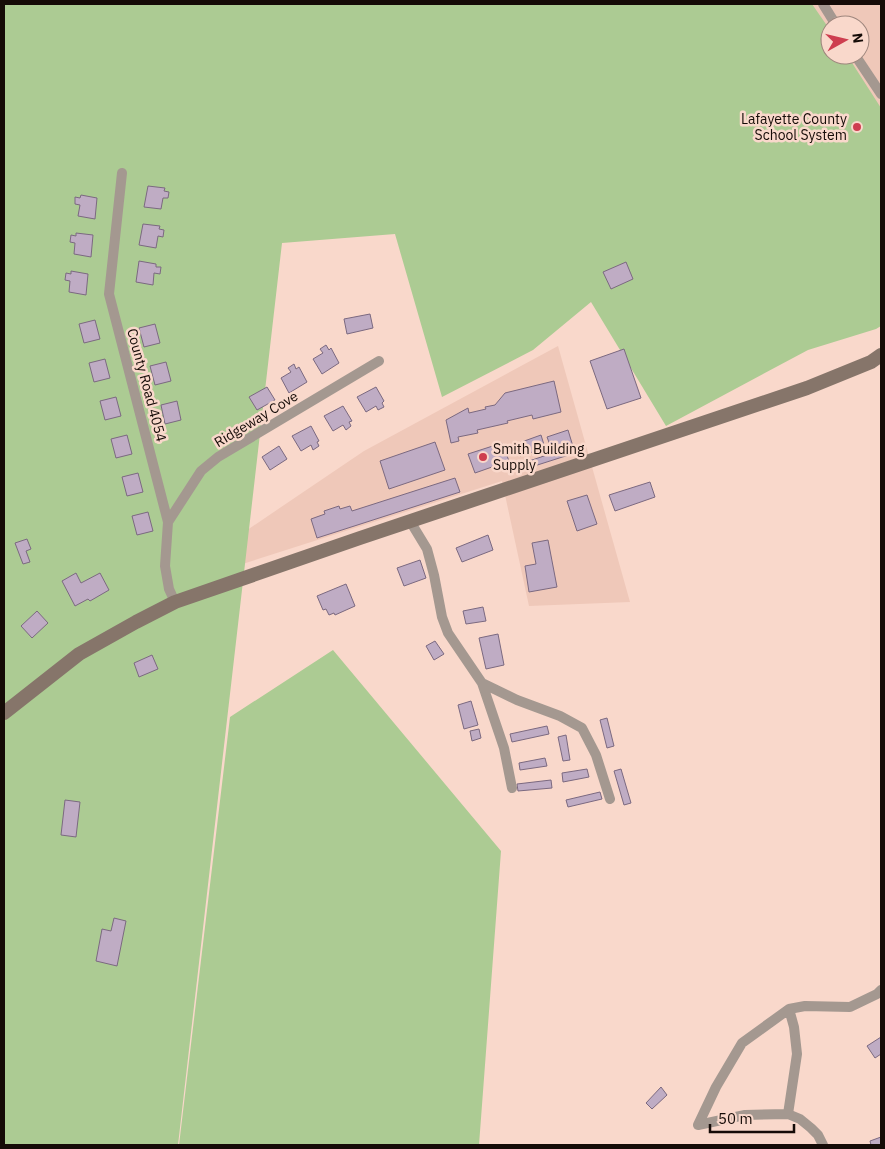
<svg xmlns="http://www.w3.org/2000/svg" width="885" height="1149" viewBox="0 0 885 1149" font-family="'IBM Plex Sans',sans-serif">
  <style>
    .built { fill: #efc8b9; fill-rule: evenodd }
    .green { fill: #accb93 }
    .building { fill: #bfacc4; stroke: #7b6980 }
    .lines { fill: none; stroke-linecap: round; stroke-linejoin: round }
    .minor { stroke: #a49890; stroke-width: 10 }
    .secondary { stroke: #86756a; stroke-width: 14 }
    .poi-dot { fill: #ce3e4f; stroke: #f9d8cb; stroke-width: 2 }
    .labels { text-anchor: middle; stroke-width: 5; stroke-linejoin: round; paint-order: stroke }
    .poi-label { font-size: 14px; fill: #150b07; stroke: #f9d8cb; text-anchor: end }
    .street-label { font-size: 14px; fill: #150b07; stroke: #f9d8cb }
  </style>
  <rect width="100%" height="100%" fill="#f9d8cb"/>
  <path class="built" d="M738,4h143v196zM830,25h30v30h-30z
    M558,346l72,256 -101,4 -27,-125 -272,87 -5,-23 139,-94z"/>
  <path class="green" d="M4,4h808l18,26v25h17l34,53v218l-5,3 -68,21 -142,76 -75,-124 -58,48 -91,47 -47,-163 -113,9 -104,902h-174z
    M333,650l168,201 -22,294h-300l51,-428z"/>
  <path class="building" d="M148,186l17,2 -1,3 5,1 -1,6h-5l-2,11 -17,-2z
    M81,195l16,3 -2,21 -17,-3 2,-11 -5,-1v-7l5,1z
    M143,224l17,2 -1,3 5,1 -1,7 -5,-1 -2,12 -17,-3z
    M76,233l17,2 -2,22 -17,-3 1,-11 -5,-1 1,-7 5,1z
    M139,261l17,3v3h5l-1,7 -6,-1 -1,12 -17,-3z
    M626,262l7,17 -22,10 -8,-17z
    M71,271l17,3 -2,21 -17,-3 1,-11 -5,-1 1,-7 5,1z
    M370,314l3,14 -26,6 -3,-15z
    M95,320l5,19 -16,4 -5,-19z
    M155,324l5,19 -16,4 -5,-19z
    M326,345l3,5 2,-2 8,15 -17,11 -9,-15 10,-6 -3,-4z
    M624,349l17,49 -34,11 -17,-48z
    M105,359l5,19 -16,4 -5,-19z
    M166,362l5,19 -16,4 -5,-19z
    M294,364l2,5 3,-2 8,15 -18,11 -8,-15 10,-6 -3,-4z
    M554,381l7,31 -28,7 -1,-4 -25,6 1,2 -31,7 1,3 -20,4 1,4 -8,2 -5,-23 22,-12 1,5 17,-4 -1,-2 10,-2 10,-12z
    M267,387l8,13 -18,10 -8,-13z
    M376,387l8,14 -2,2 2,4 -6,3 -2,-4 -10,6 -9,-15z
    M116,397l5,19 -16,4 -5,-19z
    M177,401l4,19 -16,4 -4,-19z
    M343,406l9,15 -3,1 2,4 -5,4 -3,-5 -10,6 -9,-15z
    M311,426l8,15 -2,1 2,4 -6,4 -2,-5 -10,6 -9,-15z
    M568,430l7,23 -47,15 -2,-6 27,-9 -6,-16z
    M127,435l5,19 -16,4 -5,-19z
    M541,435l4,13 -25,8 -4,-12z
    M435,442l10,28 -56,19 -9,-28z
    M502,443l7,18 -34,12 -7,-19z
    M279,446l8,13 -17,11 -8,-13z
    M138,473l5,19 -16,4 -5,-19z
    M455,478l5,14 -143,46 -6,-19 14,-5 -1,-3 15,-5 1,3 10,-3 2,5z
    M650,482l5,15 -40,14 -6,-16z
    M587,495l10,29 -20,7 -10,-30z
    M148,512l5,19 -16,4 -5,-19z
    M488,535l5,15 -31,12 -6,-14z
    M27,539l4,10 -5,2 4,11 -7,2 -8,-21z
    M548,540l9,47 -28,5 -4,-26 11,-2 -4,-21z
    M420,560l6,18 -22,8 -7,-18z
    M76,573l5,10 19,-10 9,17 -19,11 -2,-2 -13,7 -13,-25z
    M346,584l9,22 -20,9 -1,-2 -5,2 -3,-6 -3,1 -6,-14z
    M483,607l3,14 -20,3 -3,-13z
    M37,611l11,12 -16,15 -11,-12z
    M498,634l6,31 -18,4 -7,-31z
    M435,641l9,13 -10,6 -8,-14z
    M152,655l6,14 -19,8 -5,-14z
    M471,701l7,24 -14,4 -6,-24z
    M607,718l7,28 -7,2 -7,-28z
    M547,726l2,8 -37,8 -2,-8z
    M479,729l2,9 -9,3 -2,-10z
    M566,735l4,25 -7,1 -5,-24z
    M545,758l2,8 -27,4 -1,-7z
    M587,769l2,8 -26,5 -1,-9z
    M621,769l10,34 -7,2 -10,-34z
    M551,780l1,8 -34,3 -1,-7z
    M600,792l2,7 -34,8 -2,-7z
    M65,800l15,2 -4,35 -15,-2z
    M114,918l12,3 -9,45 -21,-5 6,-32 9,2z
    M881,1037v17l-6,4 -8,-12z
    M661,1087l6,8 -15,14 -6,-6z
    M881,1137v8h-10l-1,-4z"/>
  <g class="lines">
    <path class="minor" d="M823,4l13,21
      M855,55l26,39
      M122,173l-13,121 59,228 -3,44 4,23 6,13
      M410,521l17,28 7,26 8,42 6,16 34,50 22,65 8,40
      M168,522l33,-51 17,-14 161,-96
      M482,683l35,17 43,16 22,12 14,27 14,44
      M789,1009l-47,34 -26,44 -18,38 47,-10 43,-1 12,5 11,9 7,7 5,10
      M788,1114l9,-60 -3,-27 -5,-18 16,-3 45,1 27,-13 4,-4"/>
    <path class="secondary" d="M4,713l75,-59 57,-32 39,-20 185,-64 447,-150 64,-26 10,-7"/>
  </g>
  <g class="poi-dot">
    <circle cx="857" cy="127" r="5"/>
    <circle cx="483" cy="457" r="5"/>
  </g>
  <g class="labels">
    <g class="poi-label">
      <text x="847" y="124">Lafayette County<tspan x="847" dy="16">School System</tspan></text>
      <text x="493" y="454" text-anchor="start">Smith Building<tspan x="493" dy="16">Supply</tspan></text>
    </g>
    <g class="street-label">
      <text transform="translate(147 385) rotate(75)" y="5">County Road 4054</text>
      <text transform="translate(256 419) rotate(-31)" y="5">Ridgeway Cove</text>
    </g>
  </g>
  <rect width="885" height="1149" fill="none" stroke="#150b07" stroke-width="10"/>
  <g transform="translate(845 40) rotate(82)"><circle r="24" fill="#f9d8cb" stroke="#9e867d"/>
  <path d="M0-4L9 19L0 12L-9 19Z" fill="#ce3e4f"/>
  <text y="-8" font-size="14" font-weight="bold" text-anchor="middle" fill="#150b07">N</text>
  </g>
  <path d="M710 1124v8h84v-8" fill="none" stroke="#150b07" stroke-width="2.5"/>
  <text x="718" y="1124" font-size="15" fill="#150b07" stroke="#f9d8cb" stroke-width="4" paint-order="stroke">50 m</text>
</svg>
